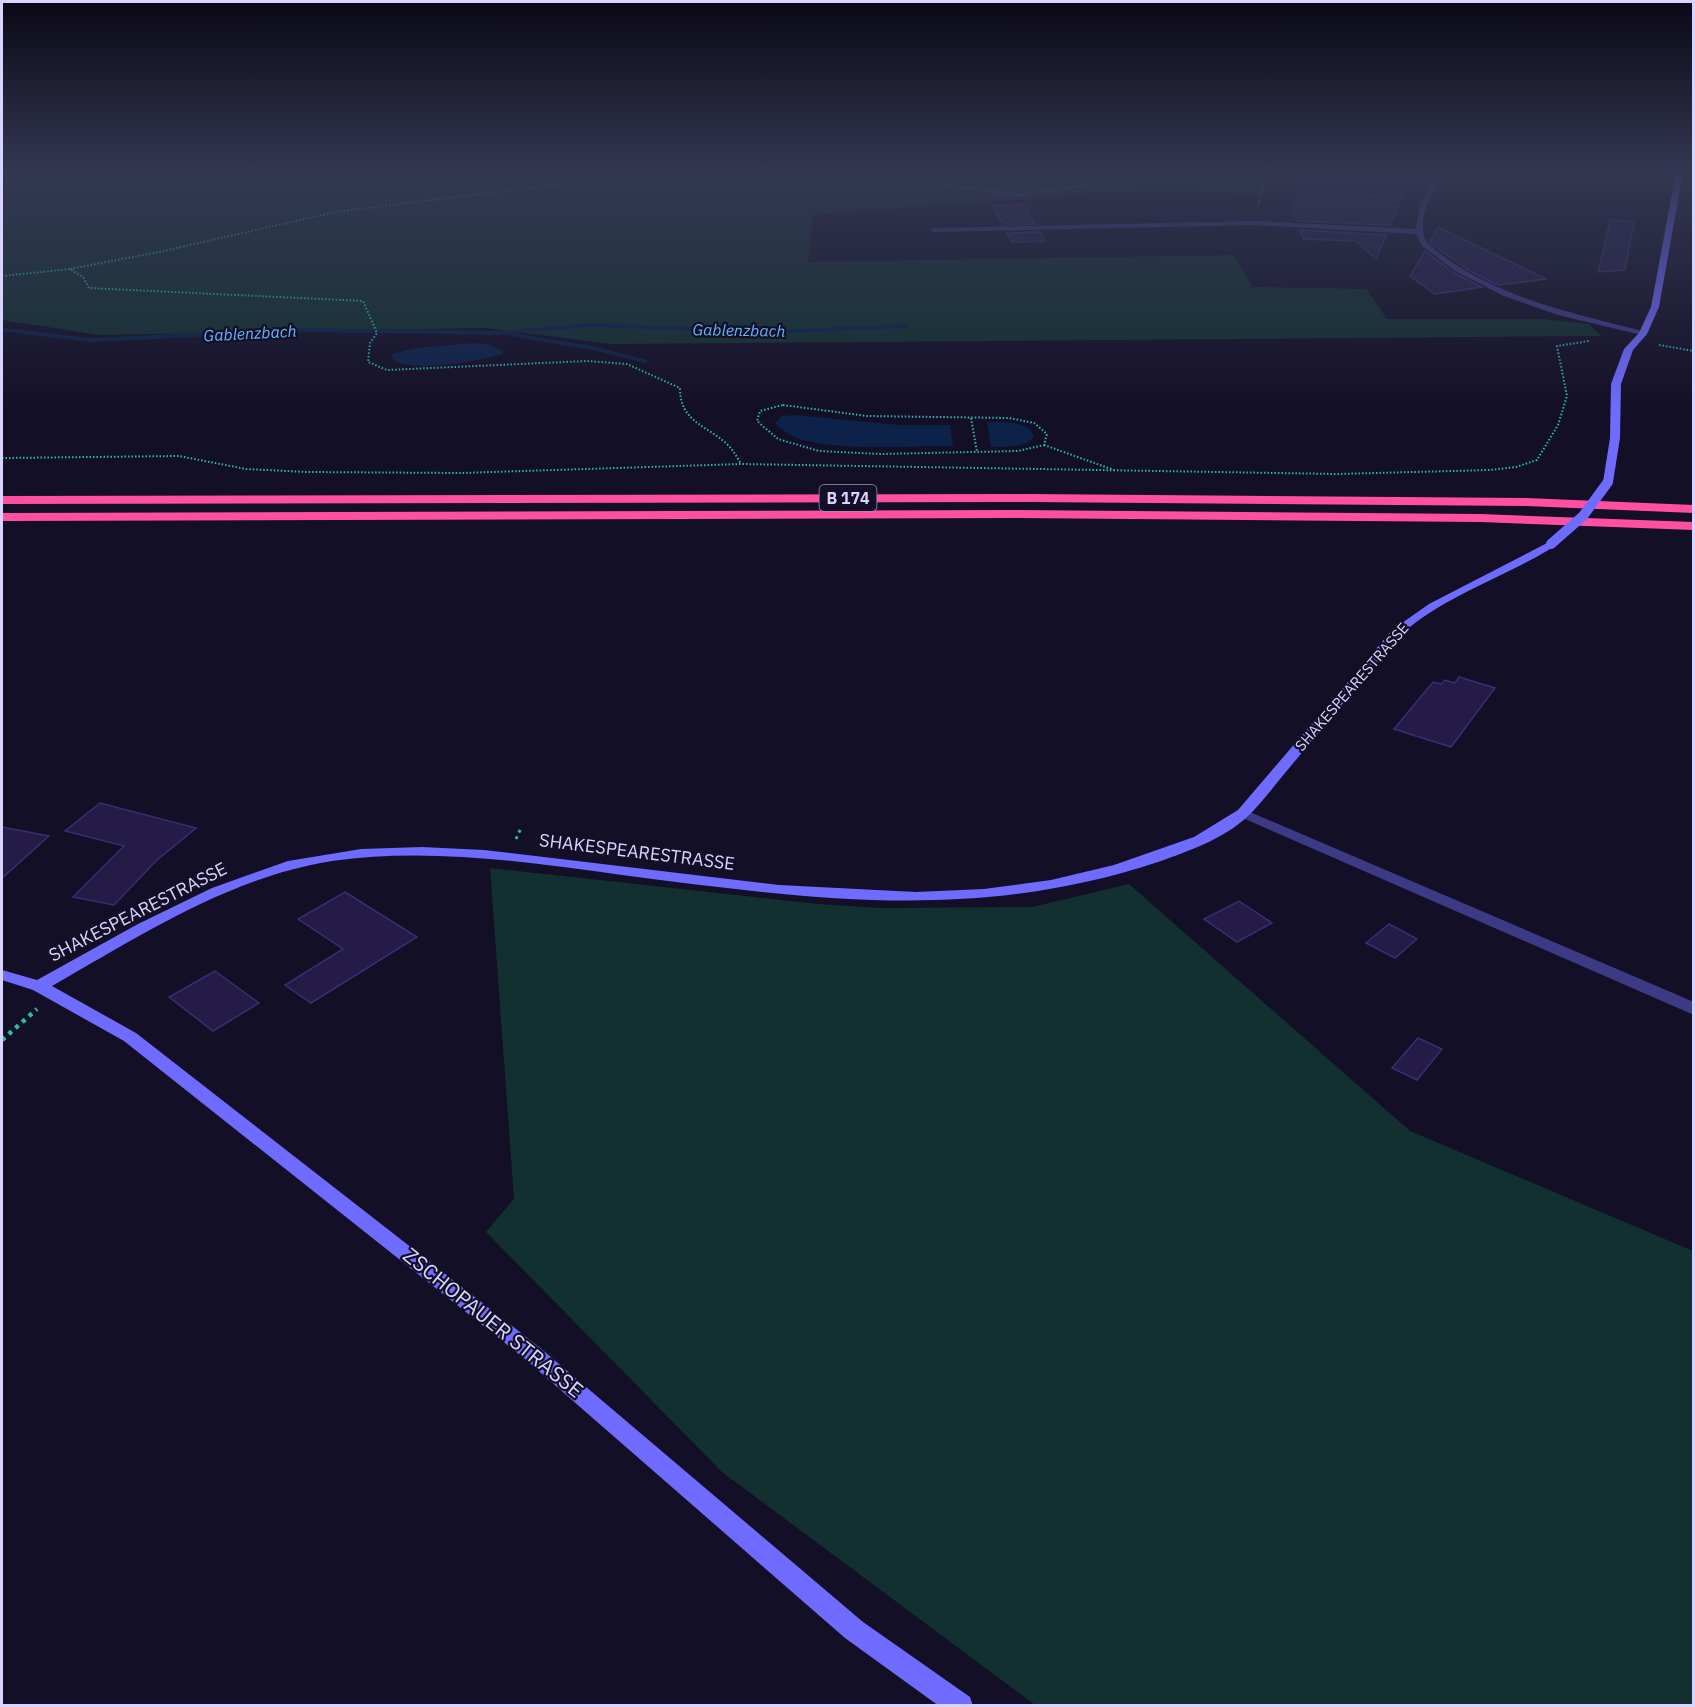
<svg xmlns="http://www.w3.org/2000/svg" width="1695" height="1707" viewBox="0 0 1695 1707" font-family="'IBM Plex Sans',sans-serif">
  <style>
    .green { fill: #12302f }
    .water { fill: #0c2248 }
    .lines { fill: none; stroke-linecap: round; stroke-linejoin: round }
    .stream { fill: #0c2248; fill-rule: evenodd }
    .building { fill: #241b47; stroke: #3b2d73; stroke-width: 1.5 }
    .path-far2 { stroke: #2fb8b0; stroke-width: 2; stroke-dasharray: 1.5 2; stroke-linecap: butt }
    .path-far1 { stroke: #2fb8b0; stroke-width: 3; stroke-dasharray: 3 4; stroke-linecap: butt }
    .path { stroke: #2fb8b0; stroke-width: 4.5; stroke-dasharray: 4 5; stroke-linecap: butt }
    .street { fill: #3d3a85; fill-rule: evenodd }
    .secondary { fill: #6f6bff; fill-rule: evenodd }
    .highway { fill: #ff4fa3; fill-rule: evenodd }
    .secondary-bridge { stroke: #6f6bff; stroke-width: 10 }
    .labels { text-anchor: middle; stroke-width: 4.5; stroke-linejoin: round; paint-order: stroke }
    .far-street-label { font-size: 15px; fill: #d9d4ff; stroke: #130f26 }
    .far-water-label { font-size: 16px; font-style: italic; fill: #62b6ff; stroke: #130f26 }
    .shield { fill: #130f26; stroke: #9e99be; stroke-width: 1.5 }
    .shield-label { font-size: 16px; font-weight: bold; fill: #d9d4ff }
    .street-label { font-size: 18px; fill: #d9d4ff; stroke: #130f26 }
    .near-street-label { font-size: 21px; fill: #d9d4ff; stroke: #130f26 }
  </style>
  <rect width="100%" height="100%" fill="#130f26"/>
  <path class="green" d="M2,172h1270l-9,22 -91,-3 -84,2 -275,22 -5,47 426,-7 18,32 114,2 21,30h154l48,5 12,12 -990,8 -124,-16 -388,7 -97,-15z
    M490,868l328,36 63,4 151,-1 97,-23 281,247 283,120v454h-658l-313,-233 -236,-240 28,-33z"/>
  <path class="water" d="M473,343l17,2 13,5 -1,4c-19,7 -96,20 -109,5l-1,-5 23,-6z
    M794,415l106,10h50l3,21c-42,0 -110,5 -150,-6 -11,-3 -20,-9 -28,-17l7,-7z
    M987,422c14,0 43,-2 47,15 -10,12 -29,9 -43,10z"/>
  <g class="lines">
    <path class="stream" d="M593,323l178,7 135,-6 3,2 -3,2 -135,6 -178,-7 -81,6 81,13 54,14v2l-2,1 -52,-13 -83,-14 -1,-1 3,-1 -13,1 -197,-3 -212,10 -88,-11v-3l88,10 212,-10 197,3z"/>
  </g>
  <path class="building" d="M1385,175l26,3 -11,24 -20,-3 18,9 -8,17 -93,-4 -5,-15 25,-29 40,5 -1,6 19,9z
    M1023,204l12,20h-32l-11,-19z
    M1610,220l24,2 -9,48 -27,2z
    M1438,227l108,52 -47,6 -6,-2 -23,-12 -39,-27 -1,-2z
    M1300,230l86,5 -10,24 -20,-18 -53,-2z
    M1040,232l5,9 -33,1 -5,-9z
    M1425,251l29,22 28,14 -47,7 -25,-18z
    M1459,677l36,11 -44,59 -57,-18 39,-47 8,2 4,-4 10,3z
    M100,803l96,25 -39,32 -43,45 -41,-8 51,-51 -59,-15z
    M2,827l47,9 -47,42z
    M345,892l72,45 -106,66 -26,-18 58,-36 -45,-30z
    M1239,901l33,22 -35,19 -33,-23z
    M1389,924l28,15 -22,19 -29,-15z
    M215,971l44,32 -46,28 -44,-34z
    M1418,1038l24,11 -25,31 -25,-12z"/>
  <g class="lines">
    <path class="path-far2" d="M533,172l11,13
      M825,172l69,6 125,17 109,-16 85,-7
      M660,174l29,-2
      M1186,176l39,4 37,9
      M1258,205l6,-22 13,-11
      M70,269l89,-17 176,-40 325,-40
      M2,276l68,-7 13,8 6,11 274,13 14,32 -7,10 -2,19 19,8 200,-9 40,3 53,24c0,34 26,37 47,56 6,6 10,13 14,20
      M1659,345l35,6
      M783,405l84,11 142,2 25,5 13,11 -3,11 -26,6 -137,3 -62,-3 -41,-12 -21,-18 3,-10z
      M971,418l6,34
      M1044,445l70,25
      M2,458l177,-2 67,13 61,3 154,1 280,-9 596,10 153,-4 26,-3 21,-7 21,-35 9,-29 -10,-50 32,-5"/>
    <path class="path-far1" d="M516,839l5,-11"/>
    <path class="path" d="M2,1040l35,-31"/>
    <path class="street" d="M1437,172h7c-10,18 -29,47 -18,68 3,7 14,13 20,18 59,42 131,56 200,74v4l-88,-21 -54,-19 -49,-25 -33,-25 -6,-12 -161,-9 -321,7 -4,-2 4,-2 321,-7 161,8 4,-24z
      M1243,809l451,193v13l-456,-199 -2,-3 2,-3z"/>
    <path class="secondary" d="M1676,172h7l-24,135 -12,27 -14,16 -12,34 -1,54 -7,44 -5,3 -5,-3 7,-44 1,-54 13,-35 15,-16 12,-26z
      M1551,541l6,3 -2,2c-47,30 -111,50 -152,87 -16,15 -29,34 -43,50 -25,30 -50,60 -75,90 -12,14 -24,31 -38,44 -24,22 -58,34 -89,45 -184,61 -348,37 -536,13 -95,-13 -194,-28 -290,-14 -102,16 -192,75 -280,125l84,47 403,314 324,275 107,75 3,9h-34l-94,-68 -320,-279 -401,-318 -91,-51 -31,-10v-10l35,10 101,-56 74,-36 76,-27 73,-12 61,-2 62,3 295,35 137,7 68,-3 67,-9 63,-15 80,-28 44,-27 154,-180 37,-26z"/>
    <path class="highway" d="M1029,494l497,4 168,7v8l-168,-7 -497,-4 -1027,2v-8z
      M1017,510l463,4 214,8v8l-214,-8 -463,-4 -1015,3v-8z"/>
    <path class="secondary-bridge" d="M1551,544l32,-28 25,-34"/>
  </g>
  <linearGradient id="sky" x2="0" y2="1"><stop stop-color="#0a0815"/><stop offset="0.42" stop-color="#333752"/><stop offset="1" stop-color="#333752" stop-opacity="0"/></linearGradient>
  <rect width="1695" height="411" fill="url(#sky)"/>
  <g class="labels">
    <g class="far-street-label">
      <text transform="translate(1352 687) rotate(-49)" y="5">SHAKESPEARESTRASSE</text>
    </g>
    <g class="far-water-label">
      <text transform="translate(739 330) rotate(1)" y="6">Gablenzbach</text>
      <text transform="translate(250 333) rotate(-3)" y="6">Gablenzbach</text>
    </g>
    <rect class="shield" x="819.5" y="485" width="57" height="26" rx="4.5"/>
    <g class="shield-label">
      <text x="848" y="504">B 174</text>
    </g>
    <g class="street-label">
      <text transform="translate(637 852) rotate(7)" y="6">SHAKESPEARESTRASSE</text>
      <text transform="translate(138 912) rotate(-27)" y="6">SHAKESPEARESTRASSE</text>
    </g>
    <g class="near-street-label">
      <text transform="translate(493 1323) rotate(39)" y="7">ZSCHOPAUER STRASSE</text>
    </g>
  </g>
  <rect width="1695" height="1707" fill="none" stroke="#d9d4ff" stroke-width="6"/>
</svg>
